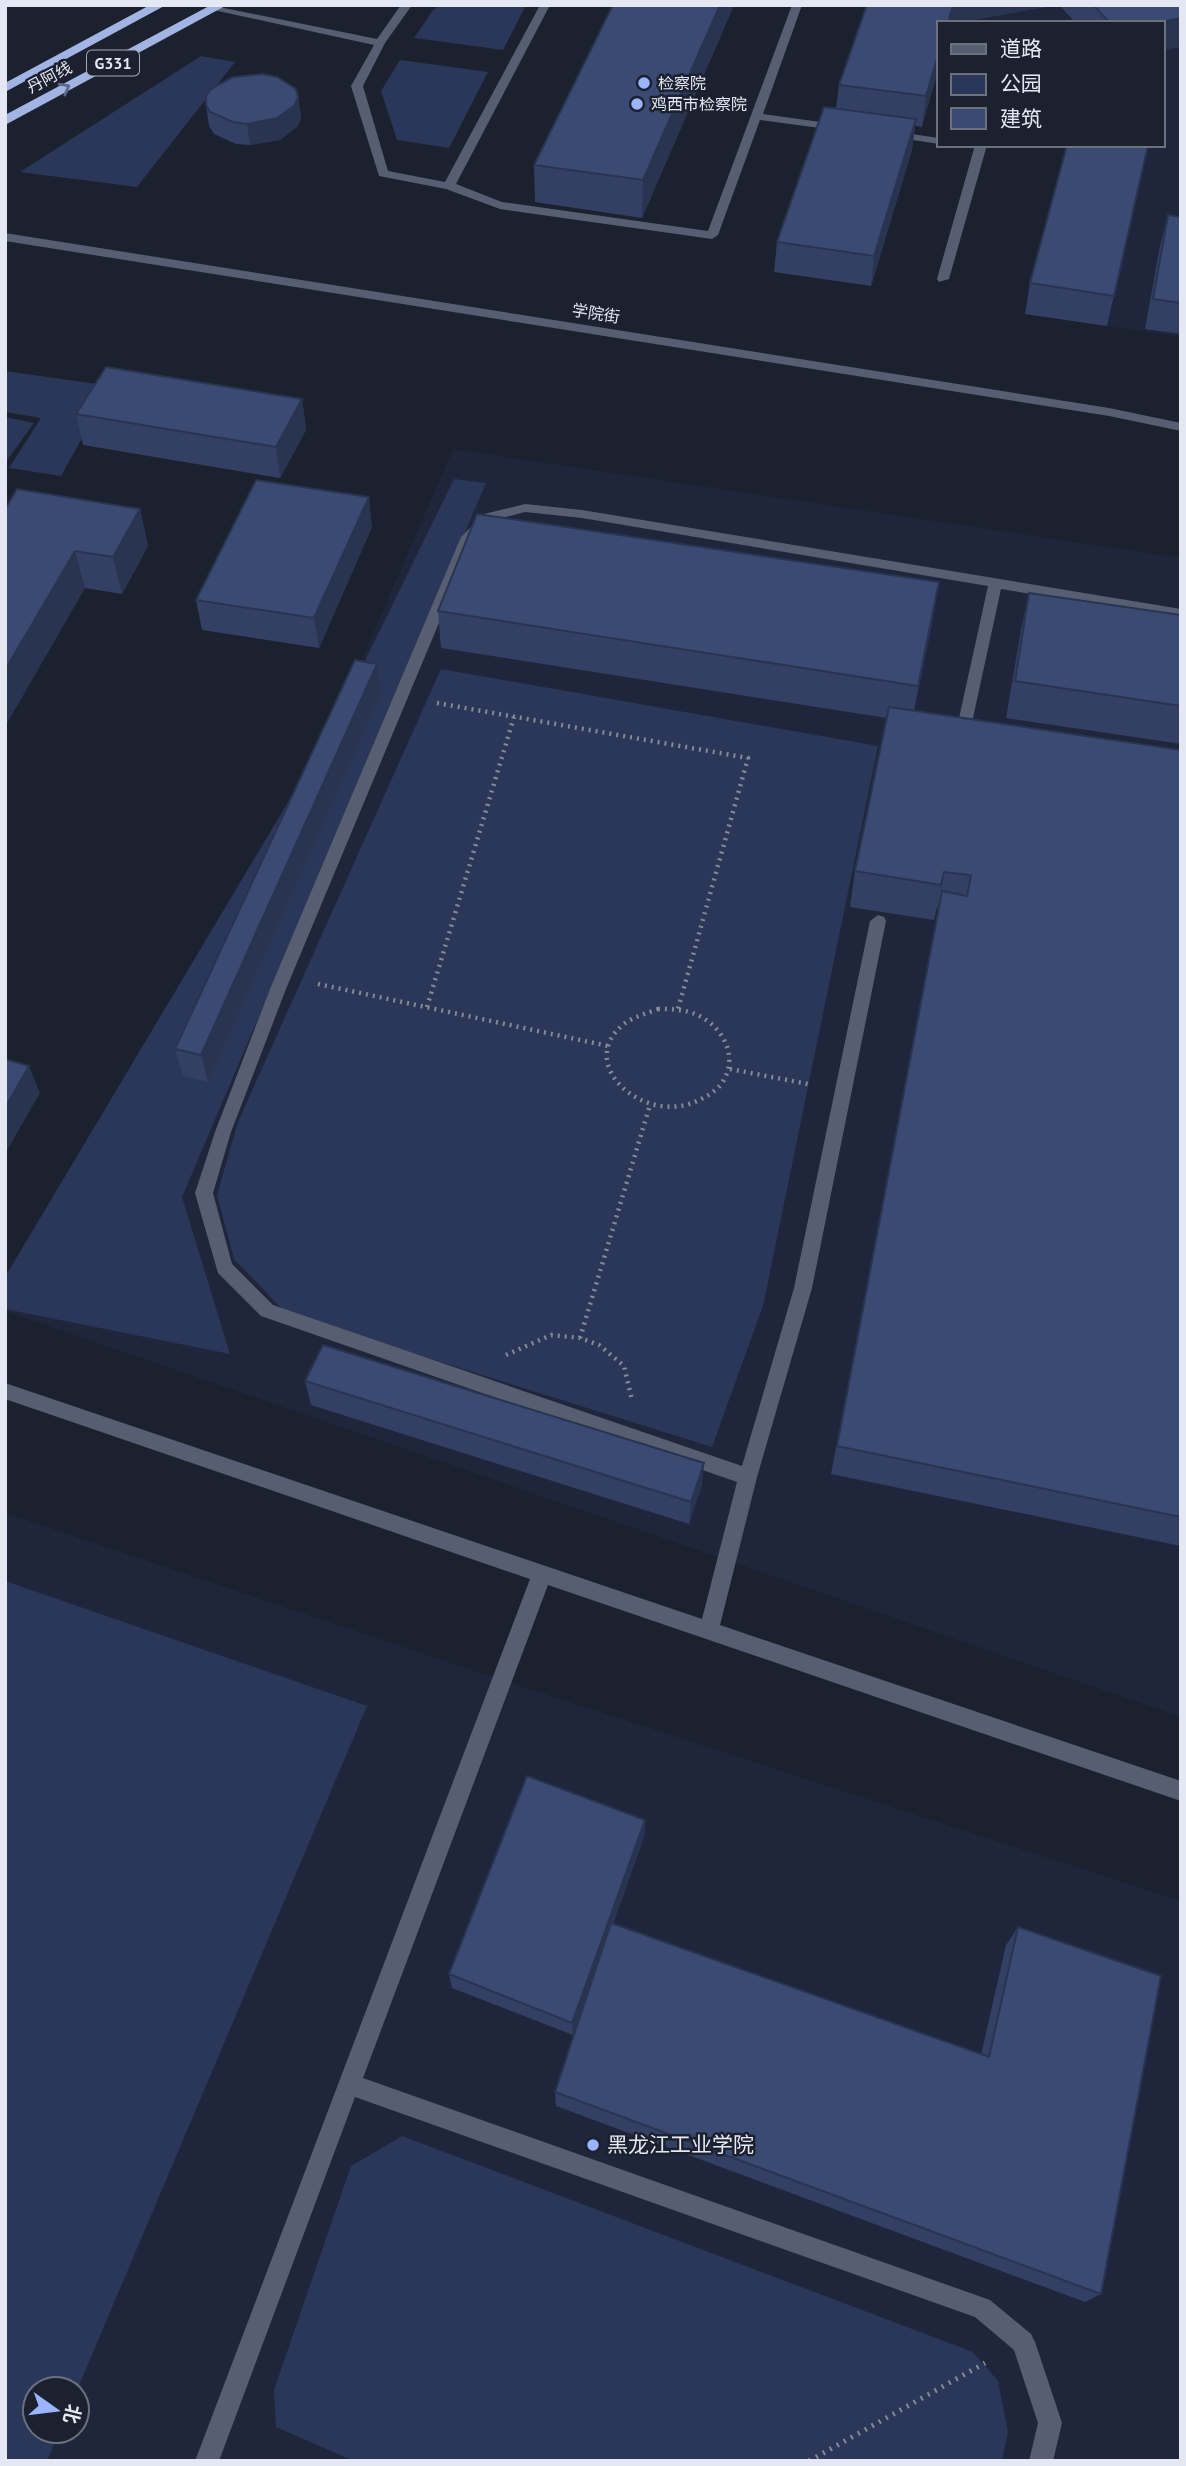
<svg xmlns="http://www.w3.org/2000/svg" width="1186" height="2466" viewBox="0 0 1186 2466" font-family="'PT Sans','Noto Sans SC',sans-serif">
  <rect width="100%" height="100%" fill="#1b212f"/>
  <path fill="#1f263b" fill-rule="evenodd" d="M903,5h278v332l-156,-23 42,-169h96v-122h-224z
    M453,449l728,109v1159l-1176,-406v-34l326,-547z
    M5,1513l497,167 679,221v560h-1176zM35,2389h42v42h-42z"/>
  <path fill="#2b3759" d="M440,5h86l-23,45 -89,-12 19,-28z
    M201,56l34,6 -98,125 -117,-15z
    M400,60l88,12 -39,76 -52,-8 -16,-49z
    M5,371l106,15 -50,90 -52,-8 32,-50 -36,-6z
    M5,417l29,6 -29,40z
    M454,479l32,4 -304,714 48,157 -225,-45v-32l326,-547z
    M441,669l437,77 -115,560 -51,141 -425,-133 -53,-55 -17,-64 21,-73z
    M5,1581l362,125 -290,684 -42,-1v42h25l-13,30h-42z
    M402,2136l571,216 25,29 10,51 -6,29h-648l-78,-34 -2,-37 77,-224z"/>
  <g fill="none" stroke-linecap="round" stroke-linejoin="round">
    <path stroke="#858a96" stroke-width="4.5" stroke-dasharray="2 5" stroke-linecap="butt" d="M437,703l311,55 -70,251
      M318,984l290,62
      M427,1007l87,-290
      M658,1009c12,0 25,0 37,5 27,11 45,42 27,69 -6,8 -13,12 -21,16 -55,30 -128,-35 -77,-75 9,-7 24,-11 34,-15z
      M730,1069l78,15
      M580,1338l70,-233
      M506,1355l45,-20 29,3 19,7 25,21 8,34"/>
    <path stroke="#858a96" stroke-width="5" stroke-dasharray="2 6" stroke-linecap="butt" d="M809,2461l176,-98"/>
    <path fill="#575e71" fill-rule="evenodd" d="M401,5h11l-27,38 -22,43 25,85 57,11 95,-177h10l-94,179 46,18 206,29 84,-226h10l-39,109 79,11 6,3 -6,3 -82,-11 -42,115 -6,4 -212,-30 -54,-20 -67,-13 -28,-90 23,-41 -165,-36 5,-3 163,33z
      M891,131l48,7v6l-52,-8 -2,-2z
      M975,145h12l-38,134 -10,3 -2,-3z
      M5,233l1104,175 72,15v8l-72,-15 -1104,-175z
      M525,504l57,6 599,99v10l-180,-30 -33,152 -7,5 -7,-5 34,-155 -406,-68 -57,-6 -31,8 -20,19 -188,450 -55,143 -18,61 19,71 41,41 469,161 52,-178 76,-367 8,-6 6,2 2,4 -74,367 -55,189 -37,148 461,156v20l-633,-216 -185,493 627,222 41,34 4,8 27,81 -9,38h-24l9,-38 -24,-73 -39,-33 -620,-220 -136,364h-24l335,-882 -525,-180v-16l697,236 35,-137 -476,-166 -43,-43 -23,-80 20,-61 55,-143 191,-452 23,-23z"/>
    <path fill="#a1b4e3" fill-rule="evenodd" d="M150,5h16l-161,87v-9z
      M211,5h16l-222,120v-10z"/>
  </g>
  <path fill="#334063" d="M613,5h121l-92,213 -107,-16 -1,-37z
    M867,5h189l-100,18h-17l-17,104 -7,-1 -3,24 -41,136 -97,-14 3,-30 59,-133 3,-24z
    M1061,5h120l-18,18h-87l-15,-16z
    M298,97l3,21 -3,8 -18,14 -30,5 -14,-1 -22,-10 -5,-8 -3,-21z
    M1148,145l-41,181 -82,-12 5,-31z
    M1168,215l13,2v117l-36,-5 15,-83z
    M302,399l4,31 -26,48 -197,-33 -7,-31z
    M5,509h135l8,37 -26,48 -37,-6z
    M372,527l-53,121 -117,-18 -6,-30z
    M1029,593l152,22v129l-175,-26 15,-88z
    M438,611l495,8 -19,92 267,39v796l-350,-72 108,-567h-2l-3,13 -84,-13 5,-36 32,-153 -446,-70z
    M377,664l4,30 -173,388 -25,-6 -8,-27z
    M305,1381l397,104 -13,39 -378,-119z
    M645,1820l-1,17 -31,87 368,131 25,-110 12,-18 83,367 -16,8 -529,-196 -1,-14 26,-80 -8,23 -121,-47 -3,-14z"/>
  <path fill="#293450" d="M720,5h14l-92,213 1,-38z
    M938,5h118l-100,18h-17z
    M1181,18v29l-18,3v-27h-7z
    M939,52v16l-17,59 4,-31z
    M298,97l3,21 -3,8 -18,14 -30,5 -3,-21z
    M916,119l-4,31 -41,136 3,-30z
    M302,399l4,31 -26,48 -4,-31z
    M369,497l3,30 -53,121 -5,-30z
    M140,509l8,37 -26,48 -9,-37z
    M75,551l10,37 -80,139v-57z
    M939,582l-6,37 -21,103 6,-36z
    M377,664l4,30 -173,388 -7,-27z
    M29,1066l11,27 -35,61v-46z
    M704,1463l-2,22 -13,39 2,-22z
    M645,1820l-1,17 -71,198 -1,-12z"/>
  <path fill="#3b4a73" stroke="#293450" stroke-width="2" d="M613,5h107l-77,175 -109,-15z
    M867,5h86l-5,18h-9v29l-13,44 -87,-11z
    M1093,5h88v13l-25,5h-46z
    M263,74l14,3 19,12 2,8 -3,8 -18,13 -30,6 -14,-2 -23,-10 -4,-7v-9l5,-7 22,-12z
    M824,107l92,12 -42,137 -97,-14z
    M1067,145h81l-34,151 -84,-13z
    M1168,215l13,2v86l-28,-4z
    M106,367l196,32 -26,48 -200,-33z
    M256,480l113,17 -55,121 -118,-18z
    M17,489l123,20 -27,48 -38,-6 -70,119v-161z
    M477,514l462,68 -21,104 -480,-75z
    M1029,593l152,22v91l-166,-25z
    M355,660l22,4 -176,391 -26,-6z
    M889,707l292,43v767l-344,-71 105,-555 25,5 4,-21 -27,-3 -3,13 -86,-14z
    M5,1059l24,7 -24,42z
    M323,1345l381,118 -13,39 -386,-121z
    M527,1776l118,44 -73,203 -123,-49z
    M611,1923l378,134 29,-130 143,49 -60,318 -546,-202z"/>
  <defs><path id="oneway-chevron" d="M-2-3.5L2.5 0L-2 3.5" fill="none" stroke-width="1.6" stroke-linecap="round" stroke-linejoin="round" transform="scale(1.75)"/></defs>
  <use stroke="#5e6a89" href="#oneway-chevron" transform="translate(65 88) rotate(-28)"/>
  <g fill="#9ab5fd" stroke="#1b212f" stroke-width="2.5">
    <circle cx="644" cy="83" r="7"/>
    <circle cx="637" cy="104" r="7"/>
    <circle cx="593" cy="2145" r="7"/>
  </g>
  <g text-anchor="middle" stroke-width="5" stroke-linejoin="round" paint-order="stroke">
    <rect fill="#1b212f" stroke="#a8acb8" stroke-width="2" x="87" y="50.5" width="52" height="25" rx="5"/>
    <g font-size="16" font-weight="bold" fill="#e4e8f2">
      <text x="113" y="69">G331</text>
    </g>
    <g font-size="16" fill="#e4e8f2" stroke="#1b212f">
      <text transform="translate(49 77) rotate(-28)" y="6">丹阿线</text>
      <text transform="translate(596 313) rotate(9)" y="6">学院街</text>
    </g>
    <g font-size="16" fill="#e4e8f2" stroke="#1b212f" text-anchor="start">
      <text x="658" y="89">检察院</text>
      <text x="651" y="110">鸡西市检察院</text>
    </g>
    <g font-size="21" fill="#e4e8f2" stroke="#1b212f" text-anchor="start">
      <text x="607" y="2152">黑龙江工业学院</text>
    </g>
  </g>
  <rect width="1186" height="2466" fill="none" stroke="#e4e8f2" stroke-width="14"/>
  <rect x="937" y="21" width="228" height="126" fill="#1b212f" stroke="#6b717d" stroke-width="2"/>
  <rect x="951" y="44" width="35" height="10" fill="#575e71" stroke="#6b717d" stroke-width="2"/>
  <text x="1000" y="56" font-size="21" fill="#e4e8f2">道路</text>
  <rect x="951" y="74" width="35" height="21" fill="#2b3759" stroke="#6b717d" stroke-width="2"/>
  <text x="1000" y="91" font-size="21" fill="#e4e8f2">公园</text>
  <rect x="951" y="108" width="35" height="21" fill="#3b4a73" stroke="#6b717d" stroke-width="2"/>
  <text x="1000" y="126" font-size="21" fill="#e4e8f2">建筑</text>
  <g transform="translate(56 2410) rotate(104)"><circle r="33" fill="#1b212f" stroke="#6b717d" stroke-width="2"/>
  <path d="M0-5L12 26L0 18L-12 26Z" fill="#9ab5fd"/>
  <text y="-10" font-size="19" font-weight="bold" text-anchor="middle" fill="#e4e8f2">北</text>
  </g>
</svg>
